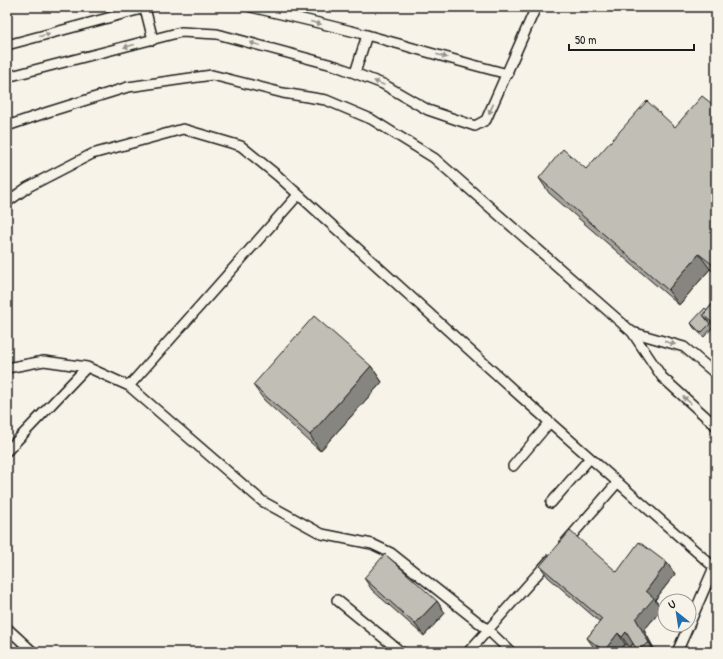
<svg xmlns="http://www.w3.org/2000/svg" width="723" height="659" viewBox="0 0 723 659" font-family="'Patrick Hand',sans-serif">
  <rect width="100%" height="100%" fill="#f7f3e8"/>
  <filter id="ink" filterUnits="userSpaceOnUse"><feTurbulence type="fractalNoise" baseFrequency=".025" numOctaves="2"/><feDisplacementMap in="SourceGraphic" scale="8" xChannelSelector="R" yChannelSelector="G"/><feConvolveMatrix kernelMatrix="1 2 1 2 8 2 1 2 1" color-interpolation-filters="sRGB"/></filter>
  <g filter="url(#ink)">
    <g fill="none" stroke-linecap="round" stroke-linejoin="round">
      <g stroke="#1c1c1c" stroke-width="12">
        <path id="service" d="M251,7c39,9 77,18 116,28 47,13 93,27 141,39
          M145,8l8,32
          M7,45l142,-38
          M355,73l12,-38
          M7,77l174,-45 36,2 119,32 47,18 45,26 47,16 11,-6 50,-113
          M7,126l41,-14 80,-25 84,-12 71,18 43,7 45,19 63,39 198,174 30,45 54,49
          M7,202l21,-15 64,-33 91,-25 58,17 37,30 242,220 196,173
          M632,332l52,15 32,27
          M7,368l37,-7 43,6 42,19 133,115 60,33 50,10 19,9 97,77 -20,22
          M129,386l169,-191
          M7,451l80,-84
          M513,466l37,-44
          M551,503l39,-45
          M565,543l53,-61
          M337,600l64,52
          M689,625l25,-58
          M7,628l26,24
          M511,652l-23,-22 62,-70
          M677,652l12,-27"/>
      </g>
      <use href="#service" stroke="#f7f3e8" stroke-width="9"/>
    </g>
    <path fill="#a5a39c" stroke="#1c1c1c" d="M371,7h9l-1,3z
      M716,107v167l-6,-5 -31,36 -130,-112 -10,-15 47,-9 89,-42z
      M716,300v32l-4,-4 -8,9 -10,-9 -3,-5 16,-13z
      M371,366l11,16 -62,69 -56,-51 -11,-15z
      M667,563l8,11 -20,26 7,9 -18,21 12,22h-18l-5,-8 -3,4 -5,-4 -6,8h-21l-3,-3 -8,-11 13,-16 -52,-45 -8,-11 77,6z
      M364,578l73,23 8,12 -21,23 -52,-46z"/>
    <path fill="#86857f" stroke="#1c1c1c" d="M376,7h4l-1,3z
      M699,254l11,15 -31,36 -11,-15z
      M716,261v9l-3,-5z
      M371,366l11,16 -62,69 -10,-16z
      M667,563l8,11 -20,26 7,9 -18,21 11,22 -6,-9 -13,-24 10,-28z
      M437,601l8,12 -21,23 -9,-12z
      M626,632l7,11 -3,5 -8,-11z
      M618,633l7,11 -6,8h-14l-1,-1z"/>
    <path fill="#c0beb5" stroke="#1c1c1c" d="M702,96l14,11v154l-3,4 -14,-11 -31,36 -129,-112 24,-29 23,20 61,-68 28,26z
      M716,300v26l-13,-11z
      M705,308l2,2 -4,5 7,9 -9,9 -10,-10z
      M314,316l57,50 -61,69 -57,-50z
      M570,531l47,41 22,-30 28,21 -21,28 8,7 -18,21 13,24 -12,7 -11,-18 -4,5 -4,-4 -14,18 -17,-13 15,-19 -62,-53z
      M385,554l52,47 -22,23 -51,-46z"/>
    <defs><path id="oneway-solid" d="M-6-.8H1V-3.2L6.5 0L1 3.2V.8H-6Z"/></defs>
    <g fill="#94928c">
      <use href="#oneway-solid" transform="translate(316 23) rotate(14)"/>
      <use href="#oneway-solid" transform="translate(45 35) rotate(-15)"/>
      <use href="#oneway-solid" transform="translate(255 44) rotate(-165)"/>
      <use href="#oneway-solid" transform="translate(129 46) rotate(166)"/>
      <use href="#oneway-solid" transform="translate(442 56) rotate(18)"/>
      <use href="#oneway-solid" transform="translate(379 83) rotate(-158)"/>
      <use href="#oneway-solid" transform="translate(491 109) rotate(115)"/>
      <use href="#oneway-solid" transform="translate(670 343) rotate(16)"/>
      <use href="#oneway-solid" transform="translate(687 400) rotate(-138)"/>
    </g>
  </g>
  <rect width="723" height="659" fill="none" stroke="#f7f3e8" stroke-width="24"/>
  <rect x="12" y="12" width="699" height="635" fill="none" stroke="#1c1c1c" stroke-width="1.5" filter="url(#ink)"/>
  <g transform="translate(677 613) rotate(330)"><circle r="19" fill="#f7f3e8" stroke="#9f9d96"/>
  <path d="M0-3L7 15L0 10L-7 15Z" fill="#1f6fb2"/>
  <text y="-6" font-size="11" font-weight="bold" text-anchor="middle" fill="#1c1c1c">U</text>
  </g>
  <path d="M569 44v6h125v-6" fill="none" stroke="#1c1c1c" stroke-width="2"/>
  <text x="575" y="44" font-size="12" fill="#1c1c1c" stroke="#f7f3e8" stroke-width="3" paint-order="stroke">50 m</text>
</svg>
